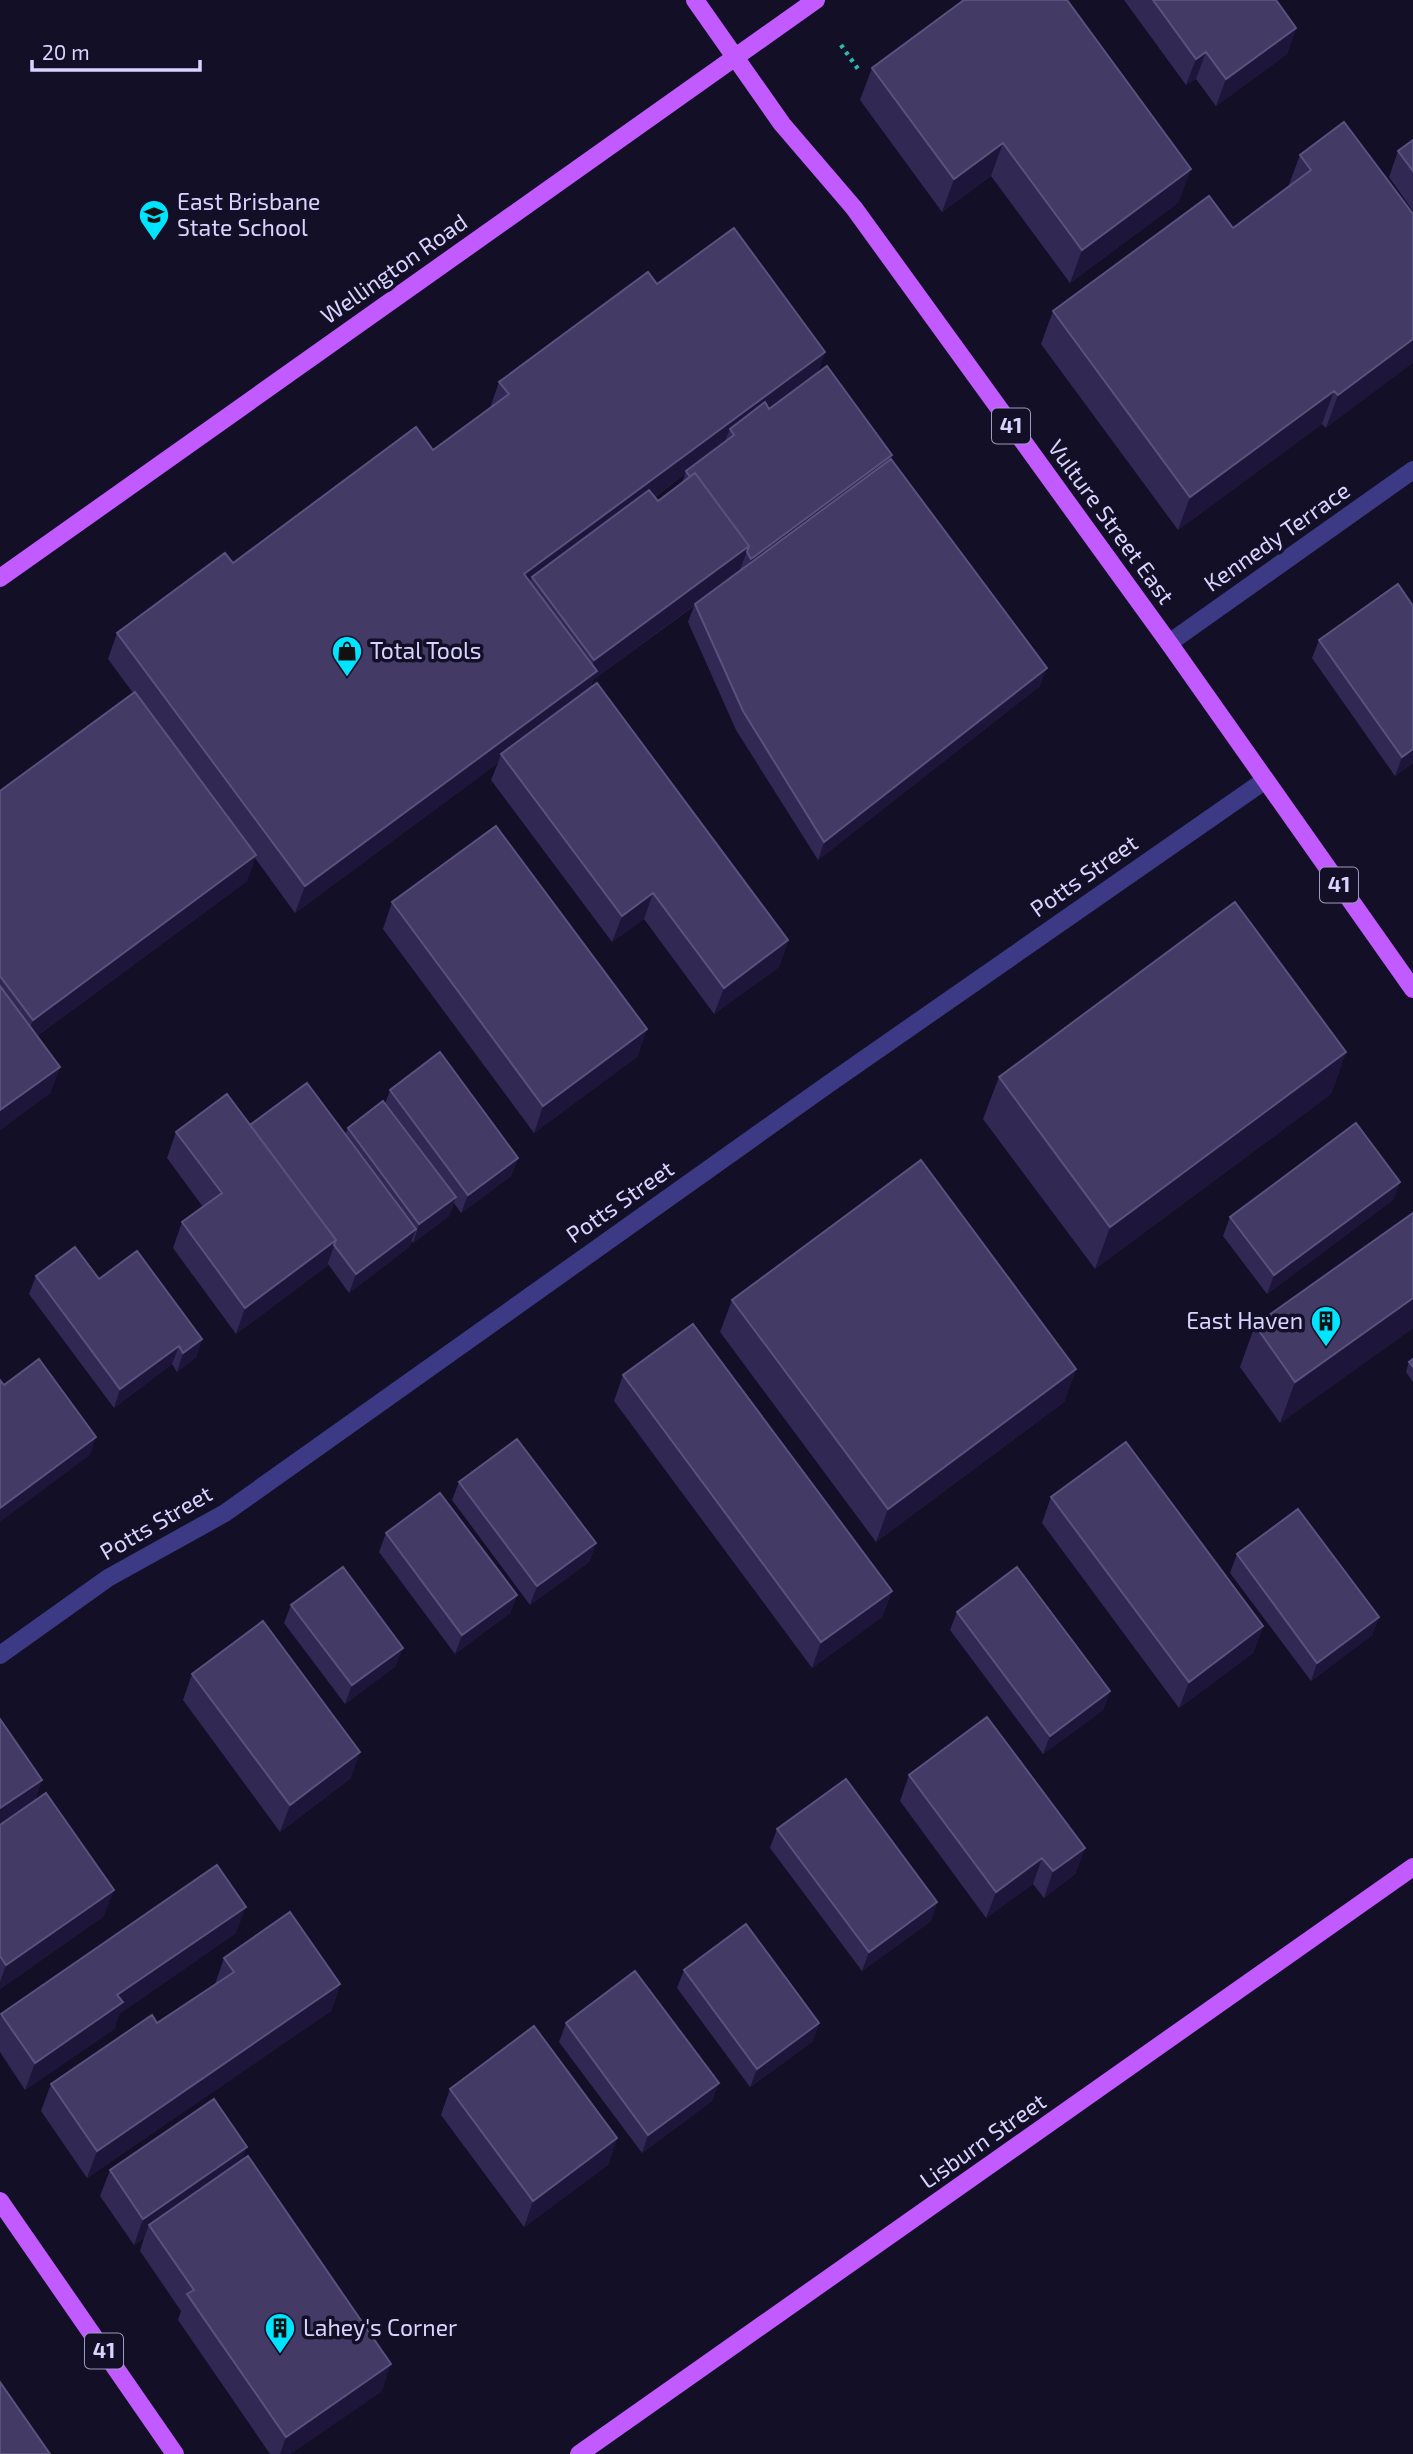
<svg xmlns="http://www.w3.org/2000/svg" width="1413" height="2454" viewBox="0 0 1413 2454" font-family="'Exo 2',sans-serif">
  <rect width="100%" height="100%" fill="#130f26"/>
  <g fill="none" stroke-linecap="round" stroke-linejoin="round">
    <path stroke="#2fb8b0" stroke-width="4.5" stroke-dasharray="3.5 5" stroke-linecap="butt" d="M841,45l17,24"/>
    <path stroke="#3d3a85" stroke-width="18" d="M1169,643l244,-173
      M0,1655l108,-77 117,-65 605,-430 434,-302"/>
    <path stroke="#c25bff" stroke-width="18" d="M695,0l87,124 72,84 315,435 244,346
      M0,578l816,-578
      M0,2201l175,253
      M579,2454l834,-587"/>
  </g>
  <path fill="#312854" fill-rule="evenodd" d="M1124,0h152l20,28 -9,26 -71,52 -20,-27 -10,6z
    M872,68l307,134 -109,81 -79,-107 -49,36 -82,-112z
    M1413,140v71l-24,-34 9,-26z
    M1300,155l113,59 -87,214 -4,-4 -144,106 -137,-186 12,-33 180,-83 55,-41z
    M657,284l168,68 -8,22 75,81 -2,5 150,226 -222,174 -82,-130 -48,-108 6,-16 -101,74 -2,7 197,253 -9,27 -65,47 -70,-95 -32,23 -121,-162 7,-17 -203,150 -40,-55 -8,23 -210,155 23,31 -10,26 -50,37v-339l133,-98 -25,-34 9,-26 116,-70 200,-113 57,-42 9,-26zM685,474l-3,9 -24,18 -3,-4z
    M1319,640l94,123 -18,13 -83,-118z
    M392,902l246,154 -104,77 -151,-204z
    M1346,1052l-15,42 -236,175 -112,-150 16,-42z
    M390,1090l128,68 -7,18 -50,37 -7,-10 -5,13 -36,27 -1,-2 -3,6 -60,46 -21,-29 -1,2 -91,68 -63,-86 9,-26 21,-15 -36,-49 9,-26 74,-7 95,9 3,-6 37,-24z
    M1400,1182l-7,18 -126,94 -44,-58 7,-19z
    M1413,1213v115l-133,95 -40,-56 15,-42z
    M36,1276l63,3 103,60 -6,18 -19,15 -5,-8 -58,44 -85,-114z
    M732,1300l344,69 -12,33 -188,140 -156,-210z
    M1413,1359v23l-7,-10 3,-10z
    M623,1375l269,216 -10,26 -70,51 -198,-267z
    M459,1482l137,61 -7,19 -59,43 -78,-105z
    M1051,1497l212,129 -10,27 -74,55 -137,-185z
    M386,1533l131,62 -7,18 -55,41 -76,-102z
    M1237,1554l142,63 -7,18 -61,46 -81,-108z
    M291,1605l105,61 -51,38 -61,-81z
    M957,1612l153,79 -7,19 -60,44 -93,-124z
    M192,1674l159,104 -71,54 -97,-132z
    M0,1719l42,61 -8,22 70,114 -104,73z
    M909,1775l176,73 -10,26 -31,24 -11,-14 -47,34 -86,-117z
    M777,1829l160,73 -6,19 -69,50 -92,-123z
    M236,1933l-117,81 -5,15 -89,61 -25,-38v-35l1,-3z
    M224,1958l116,26 -9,27 -244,167 -46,-67 10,-27 106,-61 58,-39z
    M684,1970l135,53 -7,19 -62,45 -73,-99z
    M566,2023l146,78 -70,52 -83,-111z
    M450,2089l167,49 -9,27 -84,62 -83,-112z
    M242,2161l140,230 -92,63h-20l-92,-134 3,-9 -41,-60 4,-13 -10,7 -34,-49 10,-26z"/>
  <path fill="#1d163a" d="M1296,28l-9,26 -71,52 10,-27z
    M1206,52l-10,27 -10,6 10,-26z
    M1003,143l-12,33 -49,36 12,-33z
    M1191,169l-12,33 -109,81 12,-33z
    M1413,339v24l-87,65 12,-33z
    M825,352l-10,26 -81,57 -4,-6 -7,17 -37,25 -1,3 -148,110 -5,-7 -6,14 -2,-17z
    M1334,391l-12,33 -144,106 12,-33z
    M892,455l-7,18 -140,104 6,-18z
    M749,546l-10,26 -146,108 -6,17 -86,57 -3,9 -203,150 10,-27 283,-209 6,-17z
    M1047,668l-7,18 -222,174 6,-18z
    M1413,749v14l-18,13 7,-19z
    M256,855l-9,26 -224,165 10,-26z
    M653,893l-9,26 -32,23 10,-26z
    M788,940l-9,27 -65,47 10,-26z
    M647,1029l-9,27 -104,77 9,-27z
    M1346,1052l-15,42 -236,175 15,-42z
    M60,1067l-10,26 -50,37v-20z
    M518,1158l-7,18 -50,37 7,-18z
    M1400,1182l-7,18 -126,94 7,-19z
    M456,1197l-7,19 -36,27 6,-19z
    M416,1229l-7,18 -60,46 7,-19z
    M336,1240l-9,26 -91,68 9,-26z
    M1413,1298v30l-133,95 15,-41z
    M202,1339l-6,18 -19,15 6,-19z
    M179,1346l-7,18 -58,44 6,-19z
    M1076,1369l-12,33 -188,140 12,-33z
    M96,1437l-6,18 -90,67v-14z
    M596,1543l-7,19 -59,43 7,-19z
    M892,1591l-10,26 -70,51 9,-26z
    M517,1595l-7,18 -55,41 7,-19z
    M1379,1617l-7,18 -61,46 6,-18z
    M1263,1626l-10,27 -74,55 10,-26z
    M403,1648l-7,18 -51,38 7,-19z
    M1110,1691l-7,19 -60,44 7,-18z
    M360,1752l-9,26 -71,54 10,-27z
    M42,1780l-10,26 -32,22v-20z
    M1085,1848l-10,26 -31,24 9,-27z
    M1042,1858l-9,26 -47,34 10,-26z
    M114,1890l-10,26 -104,73v-7l6,-17z
    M937,1902l-6,19 -69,50 7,-19z
    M246,1907l-10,26 -117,81 -5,15 -89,61 10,-27 82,-68z
    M340,1984l-9,27 -244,167 10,-27z
    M819,2023l-7,19 -62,45 7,-18z
    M719,2083l-7,18 -70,52 6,-18z
    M617,2138l-9,27 -84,62 9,-26z
    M247,2147l-10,26 -88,52 -5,13 -10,7 9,-26z
    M391,2364l-9,27 -92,63h-10l6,-17z"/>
  <path fill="#433a66" stroke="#5a527e" stroke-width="2" d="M964,0h103l124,169 -109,81 -79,-107 -49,36 -82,-111z
    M1153,0h123l20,28 -70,51 -20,-27 -10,7z
    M1344,122l69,92v125l-75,56 -4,-4 -144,106 -137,-186 156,-115 24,32 78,-58 -11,-15z
    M1413,140v31l-15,-20z
    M734,228l91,124 -301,222 73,97 -292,215 -188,-253 108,-80 8,10 183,-136 17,23 76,-56 -10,-12 149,-110 9,12z
    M827,366l65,89 -141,104 -4,-7 2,-6 -54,-73 -5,4 -4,-6 48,-36 -4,-6 35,-27 4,7z
    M891,459l156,209 -223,174 -81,-131 -48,-107z
    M695,473l54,73 -155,114 -62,-83 117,-87 9,11z
    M1398,584l15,22v143l-11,8 -83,-117z
    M597,683l191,257 -64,48 -71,-95 -31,23 -121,-162z
    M135,692l121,163 -223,165 -33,-44v-185z
    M496,826l151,203 -104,77 -151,-204z
    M1235,902l111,150 -236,175 -111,-150z
    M0,986l60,81 -60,43z
    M440,1052l78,106 -50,37 -78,-105z
    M307,1083l109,146 -60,45 -22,-29 2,-5 -86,-115z
    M227,1094l109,146 -91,68 -63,-86 40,-29 -46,-61z
    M383,1101l73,96 -37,27 -71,-96z
    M1356,1123l44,59 -126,93 -44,-58z
    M921,1160l155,209 -188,140 -156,-209z
    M1413,1213v85l-118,84 -40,-57z
    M75,1247l24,32 38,-28 65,88 -19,14 -4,-7 -59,43 -84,-113z
    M693,1324l199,267 -71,51 -198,-267z
    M39,1359l57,78 -96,71v-128l4,5z
    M1413,1359v8l-4,-5z
    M517,1439l79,104 -59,43 -78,-104z
    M1126,1442l137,184 -74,56 -138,-185z
    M440,1493l77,102 -55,40 -76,-102z
    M1298,1509l81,108 -62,46 -80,-109z
    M343,1567l60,81 -51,37 -61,-80z
    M1017,1567l93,124 -60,45 -93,-124z
    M263,1621l97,131 -70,53 -98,-131z
    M987,1717l98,131 -32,23 -11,-13 -46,34 -87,-117z
    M0,1719l42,61 -42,28z
    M846,1779l91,123 -68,50 -92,-123z
    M46,1793l68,97 -108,75 -6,-9v-131z
    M217,1865l29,42 -129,88 6,7 -88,61 -34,-49z
    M290,1912l50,72 -243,167 -46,-67 101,-69 5,8 77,-51 -10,-14z
    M746,1924l73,99 -62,46 -73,-99z
    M635,1971l84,112 -71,52 -82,-112z
    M534,2026l83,112 -84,63 -83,-112z
    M214,2099l33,48 -104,72 -33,-49z
    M248,2156l143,208 -105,73 -99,-143 7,-4 -45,-65z
    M0,2382l50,72h-50z"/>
  <defs>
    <g id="school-pin" transform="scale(1.575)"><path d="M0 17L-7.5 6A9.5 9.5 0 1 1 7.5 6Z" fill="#00e5ff" stroke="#130f26"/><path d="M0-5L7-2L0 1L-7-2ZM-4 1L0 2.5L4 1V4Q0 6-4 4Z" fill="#111"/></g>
    <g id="shop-pin" transform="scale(1.575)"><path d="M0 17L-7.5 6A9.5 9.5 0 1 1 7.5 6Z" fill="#00e5ff" stroke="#130f26"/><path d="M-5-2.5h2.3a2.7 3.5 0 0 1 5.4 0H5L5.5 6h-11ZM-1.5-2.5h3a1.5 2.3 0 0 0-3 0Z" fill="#111"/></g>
    <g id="building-pin" transform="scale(1.575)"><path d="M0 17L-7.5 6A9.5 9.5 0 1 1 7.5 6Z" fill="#00e5ff" stroke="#130f26"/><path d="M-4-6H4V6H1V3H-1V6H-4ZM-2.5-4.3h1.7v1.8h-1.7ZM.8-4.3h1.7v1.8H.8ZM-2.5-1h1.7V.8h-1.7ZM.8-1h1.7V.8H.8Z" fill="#111"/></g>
  </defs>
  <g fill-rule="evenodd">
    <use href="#school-pin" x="154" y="215"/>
    <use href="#shop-pin" x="347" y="651"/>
    <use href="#building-pin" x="1326" y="1321"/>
    <use href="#building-pin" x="280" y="2328"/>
  </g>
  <g text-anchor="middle" stroke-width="7" stroke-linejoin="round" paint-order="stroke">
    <g fill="#130f26" stroke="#9e99be" stroke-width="2">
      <rect x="992" y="408.5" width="38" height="35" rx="5"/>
      <rect x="1320" y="867.5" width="38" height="35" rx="5"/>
      <rect x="85" y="2333.5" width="38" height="35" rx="5"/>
    </g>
    <g font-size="21" font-weight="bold" fill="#d9d4ff">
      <text x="1011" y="433">41</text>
      <text x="1339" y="892">41</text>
      <text x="104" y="2358">41</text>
    </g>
    <g font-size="23" fill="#d9d4ff" stroke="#130f26" text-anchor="start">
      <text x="177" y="210">East Brisbane<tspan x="177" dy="26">State School</tspan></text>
      <text x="370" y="659">Total Tools</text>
      <text x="1303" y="1329" text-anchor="end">East Haven</text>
      <text x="303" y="2336">Lahey's Corner</text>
    </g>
    <g font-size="23" fill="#d9d4ff" stroke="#130f26">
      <text transform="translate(394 269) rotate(-35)" y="8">Wellington Road</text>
      <text transform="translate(1111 522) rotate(54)" y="8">Vulture Street East</text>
      <text transform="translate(1277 537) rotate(-35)" y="8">Kennedy Terrace</text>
      <text transform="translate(1084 876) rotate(-35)" y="8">Potts Street</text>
      <text transform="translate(620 1202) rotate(-35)" y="8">Potts Street</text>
      <text transform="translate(156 1523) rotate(-30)" y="8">Potts Street</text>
      <text transform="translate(983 2141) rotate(-35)" y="8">Lisburn Street</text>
    </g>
  </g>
  <path d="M32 60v10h168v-10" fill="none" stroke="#d9d4ff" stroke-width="3.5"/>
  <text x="42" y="60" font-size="21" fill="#d9d4ff" stroke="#130f26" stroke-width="5" paint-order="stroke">20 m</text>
</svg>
